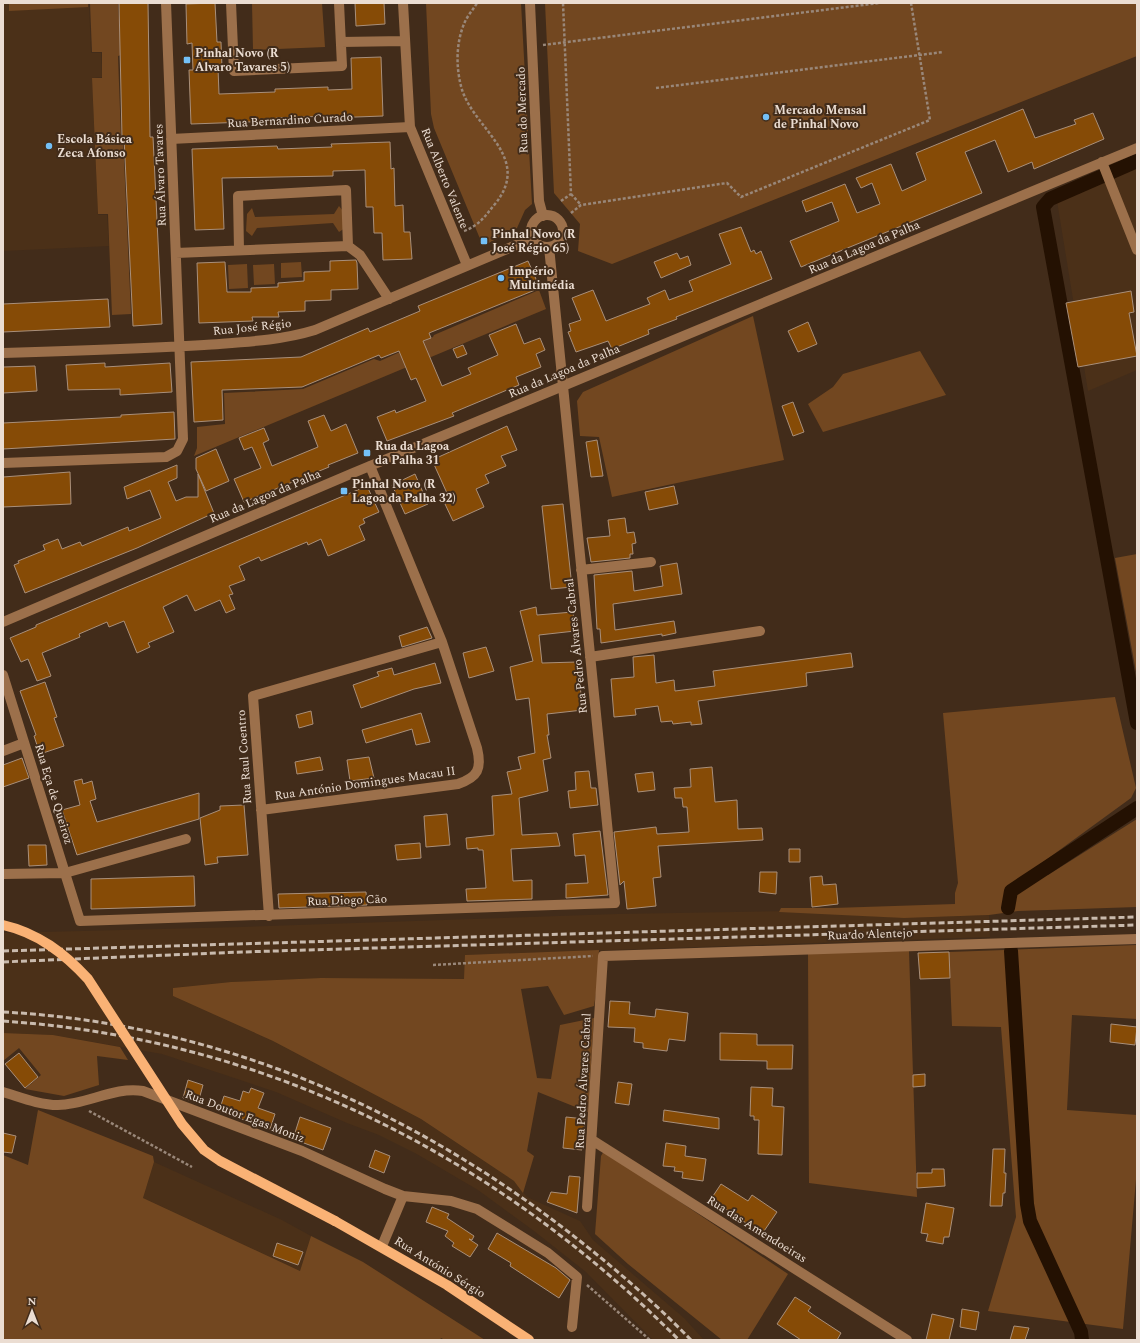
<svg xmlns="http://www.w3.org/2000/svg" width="1140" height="1343" viewBox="0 0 1140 1343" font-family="Spectral,serif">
  <rect width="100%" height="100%" fill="#422c1a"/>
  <path fill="#4b3018" d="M3,3h86l2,50h10l1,24 -10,1 6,137h9l2,31 -106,5z
    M1137,167v203l-49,21 -31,-190z
    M788,911l116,7 85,-3 1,22 -525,18v24l-144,-1 -90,4 -58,6v8l100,45 148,78 93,62 13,16 53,24 13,19 91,78 20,22h-51l-67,-68 -52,-41 -56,-41 -63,-37 -36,-18 -32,-12 -71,-31 -114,-38 -109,-19 -50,-2v-100l238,-6 376,-13z
    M154,1162l128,58 29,16 -11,35 -157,-73z"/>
  <path fill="#724720" d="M9,3h79v4l-79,4z
    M90,3h28l3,52 -3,1 3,82h2l8,176 -19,1 -4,-101h-10l-6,-136h10v-26h-10z
    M252,3h70l3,44 -72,3z
    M426,3h95l11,201 -7,6 -8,18 -34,18 -49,-118 -3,-14z
    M545,3h592v53l-525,208 -34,-13 2,-27 -26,-31z
    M339,206l4,5 2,17 -6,4 -6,-9 -76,5 -5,8 -6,-5 1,-17 5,-6 3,9 79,-3z
    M301,262l1,15 -21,1v-15z
    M247,264l1,24 -19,1 -1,-24z
    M274,264l1,20 -21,1 -1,-20z
    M539,290l7,19 -352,147 3,-8v-21l28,-3 -1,-31 79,-4 71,-30 6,2 53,-24 1,-2z
    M753,316l31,144 -172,37 -13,-60 -19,-1 -3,-35 6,-9z
    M920,351l26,44 -123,37 -15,-28 25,-17 10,-13z
    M1137,554v123l-22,-119z
    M1115,697l21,91 -5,10 -92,67 9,10 89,-56v88l-119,4 -29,4 -85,3 -125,-6 2,-4h52l122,-4v-11l3,-10 -15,-170z
    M1137,945v74l-65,-4 -5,95 70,5v53l-14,161 -135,-18 28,-94 -15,-190 -49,-1 -3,-74z
    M599,950l-2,37 -3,19 -30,9 -16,-29 -27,3 16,89 14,1 9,-54 34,-7 -6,94 -50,-20 -11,59 7,5 -11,37 -9,-12 -93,-62 -148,-78 -100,-45v-8l58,-6 90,-4 143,1 1,-24z
    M909,951l8,246 -108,-14 -1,-231z
    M3,1033l50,2 67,12 8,13 -31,-4 2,29 -35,11 -39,-7 16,-14 -22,-27 -16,13z
    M38,1110l115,46 1,6 -11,36 157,73 11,-35 52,26 122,78h-40l-4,-2 -1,2h-434l-3,-2v-183l25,10z
    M604,1151l184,123 -41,66h-25l-94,-76 -33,-30 6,-78z"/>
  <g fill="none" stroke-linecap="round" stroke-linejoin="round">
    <path stroke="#241102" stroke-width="14" d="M1137,161l-87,38 -7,8 94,516
      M1008,908l3,-17 126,-83
      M1011,951l16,253 3,17 51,111 1,8"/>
  </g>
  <path fill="#864b06" stroke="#a98f7a" d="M119,3h29l2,134h3l9,187 -29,2 -9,-189h-2z
    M215,3l2,39h4l1,26h-4l1,26 56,-2v-3l53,-2v3l24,-1 -1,-31 30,-1 2,59 -54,2v-2l-53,2v3l-85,3 -2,-54h4l-1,-27 -5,1 -1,-40z
    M355,3h29l1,21 -29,2z
    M1023,109l12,29 41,-14 -2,-4 19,-7 11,26 -70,30 -2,-7 -24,10 -13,-32 -30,12 17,41 -181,74 -11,-26 49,-20 -7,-19 -26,10 -4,-11 43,-17 12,29 23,-9 -8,-21 -11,5 -5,-10 35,-14 11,27 24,-11 -10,-27z
    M390,142l1,27 3,-1 1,38 8,-1 1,27h6l2,27 -29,1 -1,-27h-8l-1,-26h-7l-1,-37 -32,1v5l-111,2 2,51 -29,1 -3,-81 85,-3 1,3 54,-2 -1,-3z
    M741,227l10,25 3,-2 2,4 5,-3 11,28 -96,38 1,2 -29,11 1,4 -37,15 -4,-8 -32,11 -8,-20 3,-1 -2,-7 12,-4 -9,-22 21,-8 13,31 44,-17 -3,-6 18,-8 4,10 24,-9 -4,-10 42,-17 -12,-30z
    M677,253l3,6 8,-3 3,9 -30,13 -7,-16z
    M356,260l1,3 1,26 -27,1v10l-26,1v10l-27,1 1,5h-27l1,4 -54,2 -2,-60 28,-1 2,30h24v-4l27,-1v-4l26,-2v-9l26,-1v-10z
    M528,261l12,27 -111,45 2,5 -8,3 19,45 29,-12 -3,-6 30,-13 -9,-20 27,-11 8,20 16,-6 5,12 -9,4 5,13 -25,10 3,8 -67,28 2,3 -67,25 -10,-24 18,-7 1,3 30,-12 -10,-23 -5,2 -12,-29 -18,7 -2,-3 -77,32 -80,3 1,30 -29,2 -3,-60 110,-5 67,-29 2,4 50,-21 -2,-5z
    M1131,291l3,21 -5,1 8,43 -59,11 -12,-64z
    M108,299l2,28 -107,5v-28z
    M808,322l9,22 -19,8 -10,-21z
    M463,345l4,9 -10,4 -4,-9z
    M105,363v4l65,-4 2,29 -52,3v-6l-52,1 -2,-25z
    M35,366l2,25 -34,2v-26z
    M793,402l11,30 -11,4 -11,-30z
    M174,412l1,27 -172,10v-26l118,-6v-2z
    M324,415l7,16 15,-7 12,29 -30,12 1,2 -85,35 -10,-23 27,-11 -9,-21 -8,3 -5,-12 25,-10 5,12 -6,3 9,23 46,-19 -10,-26z
    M507,426l10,24 -16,6 5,10 -21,9 4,8 -13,6 8,18 -31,14 -8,-17 6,-2 -19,-42z
    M597,440l6,36 -12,1 -5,-35z
    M216,449l13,32 -23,10 -10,-22v-11z
    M177,465v13l-9,4 8,19 10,-4h12v-23l16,39 -77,35 -112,45 -11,-28 5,-2 -1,-2 27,-11 -2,-5 15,-6 4,10 18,-7 2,4 46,-19 1,4 32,-13 -11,-28 -23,9 -3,-12z
    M70,472l1,32 -68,3v-30z
    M415,474l13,30 -23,10 -13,-29z
    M367,486l12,26 -16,7 2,4 -6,3 6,14 -37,16 -7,-17 -13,6 -1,-3 -46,19 -2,-4 -20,9 6,14 -16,6 4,8 -4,1 6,14 -9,4 -6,-13 -25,11 -8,-16 -24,12 11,25 -26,11 2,4 -13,6 -13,-32 -15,6 -2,-5 -28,12 1,3 -38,16 9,23 -14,5 -9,-22 -7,3 -11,-24 26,-11v-2z
    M674,486l4,18 -29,6 -4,-18z
    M563,504l9,83 -21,2 -9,-83z
    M625,518l2,15 7,-1 2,11 -4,1 1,10h-3v4l-39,4 -4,-24 23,-2 -2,-16z
    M677,563l5,31 -69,10 2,26 59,-9 2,12 -14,3v-2l-61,9 -1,-14h-3l-3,-54 38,-4 2,20 29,-5 -3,-20z
    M536,607l1,8 36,-3 2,19 -36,4 3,28 35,-1 6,48 -36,4 2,21h-2l4,23 -8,2 5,31 -29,7 3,37 35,-2 3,13 -49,3 2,32 19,-1v19l-65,2 -1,-12 20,-1 -3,-38h-5v-2l-11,1 -1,-11 28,-3 -2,-39 20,-2 -5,-22 14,-3 -3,-12 17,-4 -6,-55 -13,2 -6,-33 23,-6 -13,-50z
    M427,627l5,11 -30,9 -3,-11z
    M486,647l8,24 -25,7 -6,-25z
    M851,653l2,14 -47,6 1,13 -109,15 4,23 -11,1v-3l-18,2 -1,-3 -11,1 -3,-16 -23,3 1,6 -22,2 -3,-38 23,-2 -1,-20 21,-2 2,28 18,-3 1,11 40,-5 -2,-15z
    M435,663l6,20 -27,6 -53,19 -8,-23 26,-9 -2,-4 15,-4 2,7z
    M45,682l12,35 -3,1 10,28 -24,8 -6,-18 2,-1 -16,-44z
    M311,711l2,13 -14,4 -3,-13z
    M421,713l9,29 -14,3 -4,-16 -46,14 -4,-13z
    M320,757l3,13 -26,4 -2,-12z
    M369,757l5,21 -24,3 -3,-21z
    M22,758l7,20 -26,9v-22z
    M712,767l3,35 22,-2 1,29 24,-1 1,12 -105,6 3,31 -8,1 3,28 -29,3 -3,-28 -4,4 -6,-53 42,-5 1,7 32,-2 -2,-25h-4l-1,-9h-7l-1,-10 17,-1 -1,-18z
    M589,771l2,17h5l2,17 -28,3 -2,-17 8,-1 -1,-18z
    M653,772l2,18 -17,2 -3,-18z
    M82,779l1,5 9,-3 4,18 -6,2 7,21 102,-29v26l-122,36 -15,-45 18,-5 -6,-24z
    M244,805l4,50 -31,2 1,6 -13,2 -5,-47 20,-8v-4z
    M447,814l3,31 -24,2 -2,-31z
    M600,831l8,64 -42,3v-14l22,-1 -3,-28 -10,1 -2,-22z
    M420,843l1,15 -24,2 -2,-15z
    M28,845h18l1,20 -18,1z
    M789,849h11v13h-11z
    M760,872h17l-1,22 -17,-2z
    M194,876l1,30 -104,3v-30z
    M822,876l1,9 13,-1 2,20 -26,3 -2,-30z
    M366,892l1,13 -88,3 -1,-14z
    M949,952l1,26 -30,1 -2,-26z
    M610,1001l20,1 -1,12 26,3 1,-8 32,4 -3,28 -16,-2 -2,12 -24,-3v-5l-9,-1 1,-14 -27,-1z
    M1111,1024l26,3 -2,18 -25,-3z
    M720,1033l37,1v11h36l-1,24h-25v-8l-47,-1z
    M19,1053l19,24 -13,11 -20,-24z
    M925,1074v12l-12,1v-12z
    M188,1080l15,5 -5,18 -15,-5z
    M618,1082l14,2 -3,21 -14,-2z
    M751,1087l22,1 -1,18 12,1 -2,48 -24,-1 1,-34h-5v-4h-4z
    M251,1088l13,5 -6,15 17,6 -5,15 -51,-18 5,-15 16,5 3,-10 6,2z
    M664,1110l55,8v11l-56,-8z
    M300,1117l31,11 -8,22 -30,-11z
    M566,1117l19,2 -3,31 -19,-2z
    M3,1133l13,3 -4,17 -9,-1z
    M666,1143l20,3 -1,10 21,3 -3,22 -21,-3 1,-6 -9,-1 1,-4 -12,-1z
    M993,1149h12l-1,24h2l-1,20h-2l-1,13h-12z
    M375,1150l15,6 -6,17 -15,-6z
    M932,1169h12l1,17 -28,2v-15h15z
    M569,1176l11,1 -3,36 -30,-11 4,-10 16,2z
    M721,1184l27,17 4,-6 25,17 -15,22 -51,-35z
    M926,1203l28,5 -5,29h-5l-1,7 -17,-3 2,-7 -7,-1z
    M432,1207l17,7 -2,4 27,18 -2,4 -3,-1 9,6 -8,12 -18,-11 2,-3 -9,-7 3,-5 -22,-9z
    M497,1233l59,35 14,12 -11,18 -49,-32 1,-3 -23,-14z
    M277,1243l26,9 -5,13 -25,-9z
    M795,1297l16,10 -3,4 7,5 26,17 -4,7h-36l-24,-16z
    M962,1309l17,3 -3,18 -16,-3z
    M932,1314l22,5 -5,21h-23z
    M1014,1326l15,2 -4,12h-15z"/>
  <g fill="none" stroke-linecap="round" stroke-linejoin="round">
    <path stroke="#998779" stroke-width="2.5" stroke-dasharray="3 2" stroke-linecap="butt" d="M543,45l336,-42
      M656,88l287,-36
      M571,194l10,11
      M561,201l10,-7 -8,-191
      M571,213l10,-8 146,-22 14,14 189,-77 -19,-117
      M464,231c16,-6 21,-15 31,-27 39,-48 -24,-76 -34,-118 -5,-19 -5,-43 3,-62 3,-8 9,-14 13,-21
      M433,965l160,-9
      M89,1111l103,56
      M587,1285l63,55"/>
    <path stroke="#9c704b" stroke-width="10" d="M231,3l3,68 108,-5 -3,-63
      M403,3l7,124 57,138
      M530,3l9,198 4,15
      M341,42l64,-1
      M171,139l239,-12
      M1102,162l35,88
      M531 231a16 16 0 1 1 32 0a16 16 0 1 1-32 0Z
      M348,246l12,9 29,44
      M176,253l172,-7 -2,-56 -108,6 1,54
      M3,353c67,-2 134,-4 201,-8 38,-3 75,-4 111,-15l218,-92
      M3,463l163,-6 11,-6 6,-12 -17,-436
      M581,570l70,-8
      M3,622l350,-149 784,-325
      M590,657l170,-26
      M3,675l77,246 535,-18 -66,-656
      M3,751l21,-8
      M261,810l197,-26c20,-7 24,-15 19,-36l-35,-106 -72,-176
      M3,874l62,-1 121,-34
      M269,916l-16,-220 189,-54
      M3,1092c17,5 36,13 55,13 29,0 56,-19 85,-14l159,60 83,38 18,7 48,5 26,8 71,44 29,24 -5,50
      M592,1140l315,200
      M587,1207l16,-251 534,-17
      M382,1246l21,-50"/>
    <path stroke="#fab275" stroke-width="10" d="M335,1221l112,64 82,55"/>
    <path stroke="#c9baad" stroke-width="3" stroke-dasharray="6 3" stroke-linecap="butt" d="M3,951l1134,-34
      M3,962l239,-10 895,-27
      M3,1012c213,11 411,97 577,229 39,31 76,63 111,99
      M3,1021c263,18 490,133 676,319"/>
    <path stroke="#fab275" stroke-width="10" d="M3,925c35,8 61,28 85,54l94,145 22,26 16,11 115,60"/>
  </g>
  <g fill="#74c0f6" stroke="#422c1a" stroke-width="1.5">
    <rect x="183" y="56" width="8" height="8" rx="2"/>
    <circle cx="766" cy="117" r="4"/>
    <circle cx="49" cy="146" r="4"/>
    <rect x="480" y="237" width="8" height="8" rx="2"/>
    <circle cx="501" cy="278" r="4"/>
    <rect x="363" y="449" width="8" height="8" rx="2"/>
    <rect x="340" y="487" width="8" height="8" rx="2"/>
  </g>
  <g text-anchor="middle" stroke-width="4" stroke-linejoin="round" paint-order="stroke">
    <g font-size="12" font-weight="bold" fill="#ebddd2" stroke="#422c1a" text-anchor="start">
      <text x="195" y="57">Pinhal Novo (R<tspan x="195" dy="14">Alvaro Tavares 5)</tspan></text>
      <text x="774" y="114">Mercado Mensal<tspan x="774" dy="14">de Pinhal Novo</tspan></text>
      <text x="57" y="143">Escola Básica<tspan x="57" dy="14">Zeca Afonso</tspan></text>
      <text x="492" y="238">Pinhal Novo (R<tspan x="492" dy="14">José Régio 65)</tspan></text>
      <text x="509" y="275">Império<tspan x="509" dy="14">Multimédia</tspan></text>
      <text x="375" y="450">Rua da Lagoa<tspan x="375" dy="14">da Palha 31</tspan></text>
      <text x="352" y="488">Pinhal Novo (R<tspan x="352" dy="14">Lagoa da Palha 32)</tspan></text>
    </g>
    <g font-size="12" fill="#ebddd2" stroke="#422c1a">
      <text transform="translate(522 110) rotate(-92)" y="4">Rua do Mercado</text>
      <text transform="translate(290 120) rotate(-3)" y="4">Rua Bernardino Curado</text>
      <text transform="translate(160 175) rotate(-92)" y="4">Rua Álvaro Tavares</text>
      <text transform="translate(445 178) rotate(68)" y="4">Rua Alberto Valente</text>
      <text transform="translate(864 247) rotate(-23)" y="4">Rua da Lagoa da Palha</text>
      <text transform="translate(252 327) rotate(-6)" y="4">Rua José Régio</text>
      <text transform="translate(564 371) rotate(-23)" y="4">Rua da Lagoa da Palha</text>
      <text transform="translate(265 496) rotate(-23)" y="4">Rua da Lagoa da Palha</text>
      <text transform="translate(576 646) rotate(-96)" y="4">Rua Pedro Álvares Cabral</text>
      <text transform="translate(244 757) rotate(-94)" y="4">Rua Raul Coentro</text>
      <text transform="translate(365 783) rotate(-8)" y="4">Rua António Domingues Macau II</text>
      <text transform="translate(54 794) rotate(73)" y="4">Rua Eça de Queiroz</text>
      <text transform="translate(347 900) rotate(-2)" y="4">Rua Diogo Cão</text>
      <text transform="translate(870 934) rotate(-2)" y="4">Rua do Alentejo</text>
      <text transform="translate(583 1081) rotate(-87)" y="4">Rua Pedro Álvares Cabral</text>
      <text transform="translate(245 1116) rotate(21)" y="4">Rua Doutor Egas Moniz</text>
      <text transform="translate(757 1229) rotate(32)" y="4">Rua das Amendoeiras</text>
      <text transform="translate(440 1267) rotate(32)" y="4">Rua António Sérgio</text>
    </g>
  </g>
  <rect width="1140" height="1343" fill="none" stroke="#ebddd2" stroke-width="8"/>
  <g transform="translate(32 1311)" stroke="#422c1a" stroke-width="3" paint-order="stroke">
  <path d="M0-3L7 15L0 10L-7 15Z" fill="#ebddd2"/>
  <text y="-6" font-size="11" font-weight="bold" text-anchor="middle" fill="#ebddd2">N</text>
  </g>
</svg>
